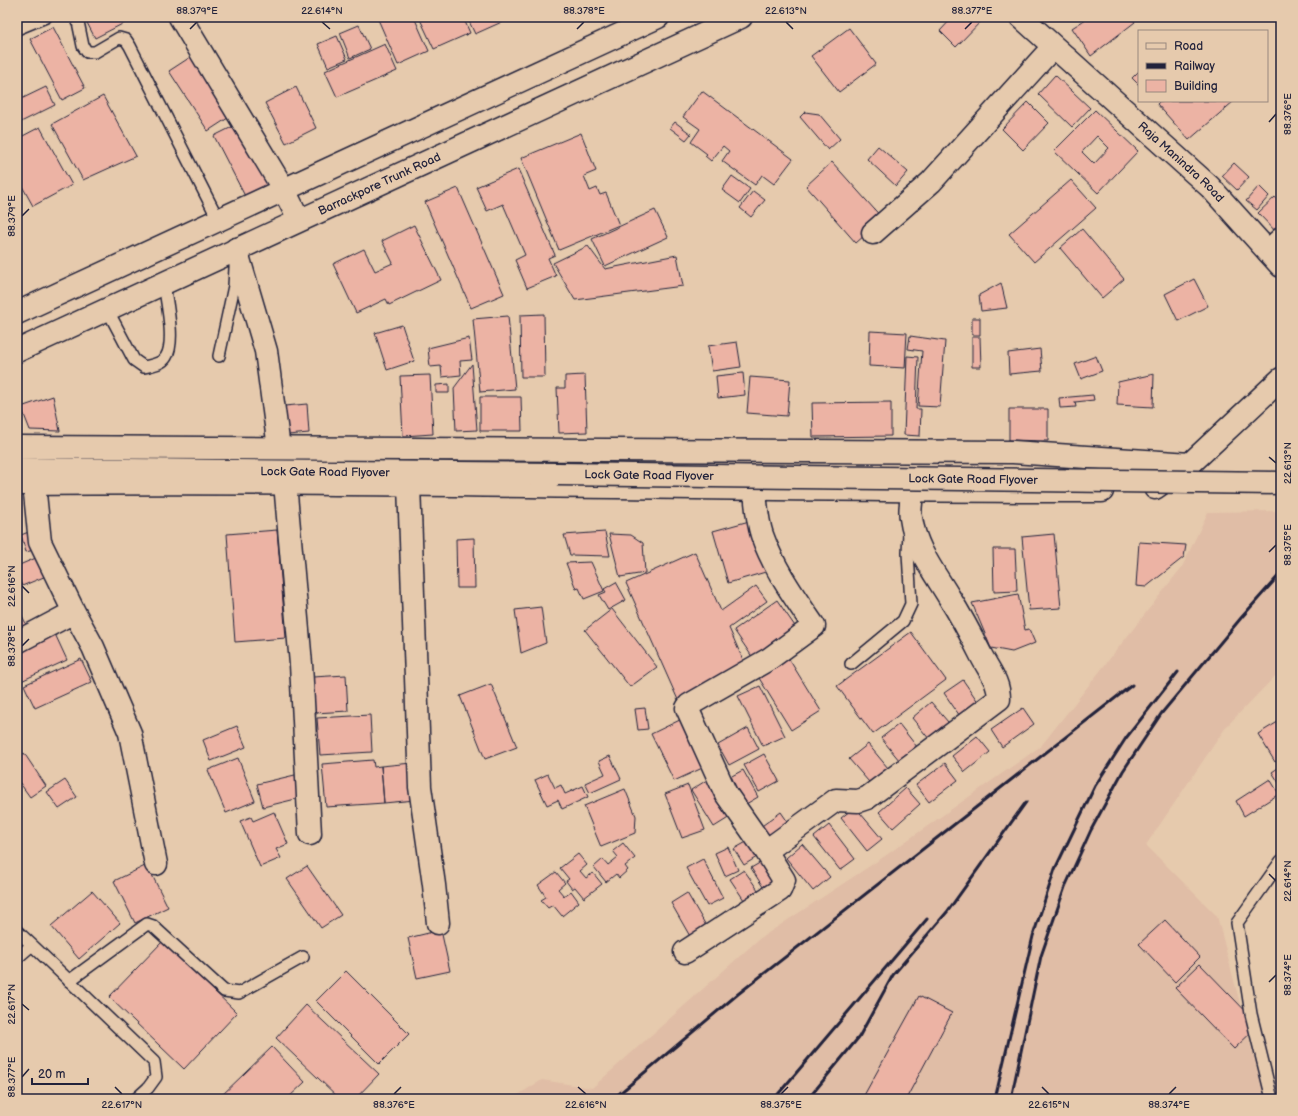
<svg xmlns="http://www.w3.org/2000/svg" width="1298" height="1116" viewBox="0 0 1298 1116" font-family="'Balsamiq Sans',sans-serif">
  <rect width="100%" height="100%" fill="#e6caad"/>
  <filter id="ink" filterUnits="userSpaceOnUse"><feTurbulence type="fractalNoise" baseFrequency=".025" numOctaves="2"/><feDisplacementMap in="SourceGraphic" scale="8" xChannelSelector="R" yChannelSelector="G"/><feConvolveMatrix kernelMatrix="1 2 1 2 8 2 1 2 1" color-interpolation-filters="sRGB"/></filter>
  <g filter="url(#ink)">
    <path fill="#e0bda6" d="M1281,511v159l-55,57 -80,118 71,71 48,183h-754l31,-19 50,8 167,-149 126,-83 156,-110 141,-179 26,-55z"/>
    <path fill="#ecb3a4" stroke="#22223b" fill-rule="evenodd" d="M84,17h52l-41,21z
      M377,17h37l15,34 -31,14z
      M419,17h44l7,16 -36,16z
      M467,17h36l1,4 -29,13z
      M953,17h32l-29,30 -16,-16z
      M1089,17h43l3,5 -44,34 -19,-28z
      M359,25l11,24 -20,9 -10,-25z
      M53,27l32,61 -23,12 -32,-61z
      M849,28l27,36 -37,28 -28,-36z
      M337,36l10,23 -19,8 -10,-23z
      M385,44l12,27 -60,26 -12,-26z
      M192,56l39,60 -23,15 -39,-60z
      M1139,71v14l-7,-7z
      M1055,75l35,33 -18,19 -34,-33z
      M46,87l9,18 -38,19v-23z
      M296,87l20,41 -30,15 -21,-40z
      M702,91l91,68 -19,25 -12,-9 -7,10 -33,-24 7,-10 -6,-5 -12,15 -6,-5 2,-2 -16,-12 9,-13 -17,-12z
      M103,96l33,60 -53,24 -31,-56z
      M1160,101h74l-45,39 -32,-36z
      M1028,102l21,21 -26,27 -21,-21z
      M1095,110l43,41 -40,42 -44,-42zM1097,136l12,12 -15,16 -12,-12z
      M805,112l14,2 21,25 -12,11 -28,-33z
      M675,122l16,12 -5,6 -16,-12z
      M238,124l32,62 -24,12 -32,-62z
      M40,127l32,58 -39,21 -16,-29v-38z
      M581,133l15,38 -12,5 6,15 7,-3 3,7 6,-2 13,32 -60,25 -38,-92z
      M878,146l30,26 -12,14 -29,-27z
      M832,162l51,57 -27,24 -50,-57z
      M1234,163l15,14 -12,13 -15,-14z
      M518,169l37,86 -7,3 8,18 -29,12 -12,-28 10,-5 -22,-51 -16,7 -11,-24z
      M732,176l18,13 -10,14 -18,-13z
      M1071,180l25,28 -62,54 -25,-28z
      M1259,186l10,10 -12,14 -11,-9z
      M458,188l46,106 -33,14 -46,-106z
      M753,191l12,9 -14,17 -11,-9z
      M1275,197l6,7v29l-2,2 -21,-22z
      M655,210l13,27 -63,29 -13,-27z
      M414,225l27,55 -52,25 -3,-6 -30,14 -23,-49 31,-15 11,22 18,-8 -11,-22z
      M1082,229l42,50 -22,19 -42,-50z
      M588,246l17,23 72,-14 6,31 -108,14 -22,-37z
      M1194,279l14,27 -30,15 -13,-27z
      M1001,283l6,25 -26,3 -2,-16z
      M544,314l1,63h-24l-1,-62z
      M508,316l7,73 -35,3 -7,-73z
      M972,318h8v17h-8z
      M402,325l12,36 -27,9 -12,-37z
      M870,331l37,2 -2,35 -36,-2z
      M910,336l35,5 -5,66 -22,-1 4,-55 -14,-2z
      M972,337h8l1,30h-9z
      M469,338l3,22 -12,1 1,14 -19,2 -1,-11 -11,1 -2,-19z
      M737,342l4,25 -29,4 -4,-25z
      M1040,349l2,22 -33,3 -1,-21z
      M907,356l11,1 -2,52h5l-1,27 -16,-1z
      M1096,356l6,15 -21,8 -6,-15z
      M472,364l5,66 -21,1 -2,-43z
      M743,373l2,22 -27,3 -2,-22z
      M1154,374l-1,33 -36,-2 1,-23z
      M430,375l3,59 -30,2 -3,-60z
      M585,375l2,57 -28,1 -2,-45h8v-12z
      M750,377l40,3 -3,36 -40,-3z
      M449,384v9h-13v-8z
      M1093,395l1,5 -19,2 1,5 -16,1 -1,-10z
      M53,396l7,35 -30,-1 -9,-23z
      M480,397h41l1,34h-42z
      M891,402v34l-78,1 -1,-34z
      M307,404l2,29 -21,2 -3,-29z
      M1009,409h39v32l-39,-1z
      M753,520l16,51 -41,12 -15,-52z
      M277,530l9,108 -51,4 -8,-108z
      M31,531l6,18 -11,3 -5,-17z
      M605,532l5,24 -40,-1 -6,-20z
      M609,534l22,1 12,8 2,30 -25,4z
      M1054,534l7,74 -32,2 -7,-73z
      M474,538l1,50h-18l-1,-49z
      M1139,542l47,3 -2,12 -38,30 -10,-1z
      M993,549h22l2,42 -23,1z
      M695,552l26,59 35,-25 11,15 -38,27 18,41 -69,31 -52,-117z
      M43,555l8,19 -29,12 -5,-12v-8z
      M591,562l13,29 -20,8 -5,-11 -3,1 -10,-26z
      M616,582l10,18 -18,10 -9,-15 7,-3 -2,-3z
      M1018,594l7,36 4,-1 6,14 -23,9 -21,-4 -19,-45z
      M777,600l22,32 -44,29 -21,-31z
      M17,605l10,21 -10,4z
      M541,607l5,36 -25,10 -6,-43z
      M612,609l45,58 -27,20 -45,-57z
      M911,632l35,48 -73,54 -36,-48z
      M55,634l12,26 -48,22 -2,-31z
      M81,659l11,23 -57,26 -11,-23z
      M789,659l32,52 -30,19 -32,-52z
      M346,675l2,36 -33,2 -2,-36z
      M963,680l20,29 -19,13 -20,-29z
      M491,684l26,63 -32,12 -25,-63z
      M760,686l25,50 -22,10 -25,-50z
      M931,702l23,27 -20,16 -22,-27z
      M645,708l3,21 -10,1 -3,-21z
      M1023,708l11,16 -32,23 -11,-17z
      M370,715l2,37 -52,3 -3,-37z
      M686,717l23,48 -35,16 -23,-47z
      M1281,720v38l-6,4 -17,-28z
      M899,724l22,28 -17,14 -23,-28z
      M237,726l9,21 -35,14 -8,-21z
      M748,728l11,21 -30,16 -11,-20z
      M977,736l13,16 -25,20 -13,-16z
      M868,744l25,30 -18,15 -26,-30z
      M24,753l22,33 -16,11 -13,-18v-21z
      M764,754l15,27 -20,11 -15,-27z
      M610,756l11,23 -31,14 -5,-10 20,-9 -6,-13z
      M238,758l17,43 -29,12 -18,-43z
      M373,760l1,7 7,-1 3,37 -58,4 -4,-43z
      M412,763l3,37 -31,3 -3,-37z
      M945,763l13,17 -29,22 -13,-17z
      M1281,766v20l-9,-14z
      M743,770l15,27 -12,7 -16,-27z
      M299,774l5,23 -41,10 -6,-23z
      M548,774l7,14 6,-3 4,9 18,-8 5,11 -26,12 -4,-9 -11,5 -12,-25z
      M1270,779l9,15 -35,22 -8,-15z
      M65,780l12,17 -18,12 -12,-17z
      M707,780l23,37 -16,10 -23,-37z
      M688,785l17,45 -23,8 -17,-44z
      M906,788l14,16 -27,24 -14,-16z
      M625,789l11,27 -1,17 -34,14 -17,-41z
      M855,807l27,32 -15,12 -26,-33z
      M274,812l14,32 -12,5 5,9 -21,9 -20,-46 11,-4 2,4z
      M781,812l11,16 -22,15 -11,-15z
      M829,825l26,34 -15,11 -26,-33z
      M750,840l10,15 -16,10 -10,-16z
      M623,843l12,15 -10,8 3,4 -9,8 -3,-4 -10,8 -12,-15 9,-8 5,6 10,-8 -5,-6z
      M802,844l28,33 -17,14 -27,-33z
      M728,847l10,23 -13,6 -10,-23z
      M578,854l9,11 -7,6 6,7 7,-5 9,11 -18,14 -9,-11 -3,2 -6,-8 3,-2 -9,-11z
      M703,859l20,39 -16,8 -21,-38z
      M763,861l12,19 -12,7 -12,-19z
      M147,865l21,42 -33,16 -21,-42z
      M307,866l34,49 -20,13 -34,-49z
      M744,870l14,20 -14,10 -14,-21z
      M556,872l9,11 -7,6 6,7 7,-5 8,11 -17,14 -9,-11 -5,3 -7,-8 5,-3 -8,-12z
      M92,891l28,32 -41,36 -28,-33z
      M687,893l21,36 -17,9 -20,-35z
      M1165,920l35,37 -25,25 -36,-38z
      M441,930l9,41 -33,7 -9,-40z
      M163,941l74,72 -53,56 -75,-72z
      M1200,964l59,61 -25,24 -59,-61z
      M346,971l63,63 -30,30 -63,-63z
      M919,996l33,17 -46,86h-44z
      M306,1005l73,69 -24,25h-15l-64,-61z
      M272,1047l33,35 -18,17h-69z"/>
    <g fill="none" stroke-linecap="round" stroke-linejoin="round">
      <g stroke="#22223b" stroke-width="14">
        <path id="lane" d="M77,17l6,29 4,6h8l24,-14 7,2 4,6 88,173
          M17,29l29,-12
          M107,309l27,51 10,7c8,-2 18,-3 22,-10 10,-15 0,-57 -2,-74
          M219,356l15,-70 1,-18
          M851,664l52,-43 8,-17 -3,-51 1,-20
          M17,931l15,14
          M17,958l15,-13 122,117 2,15 -8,11 -12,11
          M69,981l78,-57 6,2 71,65 15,2 64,-36
          M1272,1099l-21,-85 -14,-91 44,-62"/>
      </g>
      <g stroke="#22223b" stroke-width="25">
        <path id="street" d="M180,17l104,173 15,30
          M873,233l58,-51 122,-135
          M236,249l30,102 13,97
          M1268,251l13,-12
          M285,483l16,181 9,170
          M34,484l6,58 34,70 19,35 37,86 26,131
          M409,485l11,302 14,98 4,38
          M755,489c1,15 2,31 7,46 11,32 33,63 52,91l-45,33 -80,46 -2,3 39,86 40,57 70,-51 22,1 9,-3 132,-99c0,-18 -10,-28 -18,-44 -10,-20 -20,-39 -32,-58 -15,-25 -34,-49 -38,-79 -2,-8 1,-18 1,-27
          M17,642l57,-30
          M685,952l95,-62 4,-10 -18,-29"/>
      </g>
      <g stroke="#22223b" stroke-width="25">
        <g id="secondary">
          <path id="s1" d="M1021,17l189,170 71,79"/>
          <path d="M17,447l996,5 177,12"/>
          <path d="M17,484c362,-4 723,8 1085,7"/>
          <path d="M1155,488l35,-24 91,-85"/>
        </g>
      </g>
      <g stroke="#22223b" stroke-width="25">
        <g id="primary">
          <path d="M17,313l641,-296"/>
          <path id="s2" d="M17,351l724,-334"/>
          <path id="s3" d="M17,469l540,5"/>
        </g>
      </g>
      <use href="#lane" stroke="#e6caad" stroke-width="11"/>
      <use href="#street" stroke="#e6caad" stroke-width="22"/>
      <use href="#secondary" stroke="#e6caad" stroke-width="22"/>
      <use href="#primary" stroke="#e6caad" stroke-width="22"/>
      <path stroke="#22223b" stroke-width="3" d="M613,1099l125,-105 394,-309
        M774,1099l153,-180
        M808,1099l51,-62 34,-62 54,-63 79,-110
        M995,1099l38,-163 22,-67 40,-83 31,-48 52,-66
        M1011,1099l30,-143 24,-69 26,-57 32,-59 38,-57 80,-96 40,-45"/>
      <g stroke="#22223b" stroke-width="25" stroke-linecap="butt">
        <g id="primary-bridge">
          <path id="s4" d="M557,474l724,9"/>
        </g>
      </g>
      <use href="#primary-bridge" stroke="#e6caad" stroke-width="22"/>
    </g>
  </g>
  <path fill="none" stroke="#22223b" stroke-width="1.5" d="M322,22l8,7M786,22l7,7M190,29l7,-7M577,29l7,-7M965,29l7,-7M1269,122l7,-8M22,216l7,-7M1269,457l7,6M1269,552l7,-7M22,586l7,7M22,646l7,-7M1269,874l7,7M1269,982l7,-7M22,1004l7,6M22,1077l7,-8M115,1087l7,7M578,1087l8,7M1042,1087l7,7M394,1094l7,-7M781,1094l7,-7M1169,1094l7,-7"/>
  <g text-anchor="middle" stroke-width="3.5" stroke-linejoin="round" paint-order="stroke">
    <g font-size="12" fill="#22223b" stroke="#e6caad">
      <text dy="4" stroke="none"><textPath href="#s1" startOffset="216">Raja Manindra Road</textPath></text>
      <text dy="4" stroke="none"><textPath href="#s2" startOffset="399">Barrackpore Trunk Road</textPath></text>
      <text dy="4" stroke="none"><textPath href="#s3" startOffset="308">Lock Gate Road Flyover</textPath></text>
      <text dy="4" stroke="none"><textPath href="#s4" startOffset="92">Lock Gate Road Flyover</textPath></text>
      <text dy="4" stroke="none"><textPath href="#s4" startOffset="416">Lock Gate Road Flyover</textPath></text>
    </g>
  </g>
  <rect width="1298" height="1116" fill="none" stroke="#e6caad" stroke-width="44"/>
  <rect x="1138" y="30" width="130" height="72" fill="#e6caad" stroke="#98877f"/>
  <rect x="1146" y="43" width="20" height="6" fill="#e6caad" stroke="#98877f"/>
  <text x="1174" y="50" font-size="12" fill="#22223b">Road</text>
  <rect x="1146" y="63" width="20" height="6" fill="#22223b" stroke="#98877f"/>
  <text x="1174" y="70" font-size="12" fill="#22223b">Railway</text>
  <rect x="1146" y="80" width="20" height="12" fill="#ecb3a4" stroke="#98877f"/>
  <text x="1174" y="90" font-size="12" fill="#22223b">Building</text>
  <path d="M32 1078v6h56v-6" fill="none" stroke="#22223b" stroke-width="2"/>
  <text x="38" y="1078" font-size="12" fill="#22223b" stroke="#e6caad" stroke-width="3" paint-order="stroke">20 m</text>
  <rect x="22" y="22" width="1254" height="1072" fill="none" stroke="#22223b" stroke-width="1.5"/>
  <g font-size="10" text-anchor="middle" fill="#22223b">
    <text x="197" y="14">88.379°E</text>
    <text x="322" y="14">22.614°N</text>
    <text x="584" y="14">88.378°E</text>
    <text x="786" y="14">22.613°N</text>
    <text x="972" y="14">88.377°E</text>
    <text transform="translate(1287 114) rotate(-90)" y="4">88.376°E</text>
    <text transform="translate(11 216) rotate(-90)" y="4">88.379°E</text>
    <text transform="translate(1287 463) rotate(-90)" y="4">22.613°N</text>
    <text transform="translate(1287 545) rotate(-90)" y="4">88.375°E</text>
    <text transform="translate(11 586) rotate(-90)" y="4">22.616°N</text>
    <text transform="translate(11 646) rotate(-90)" y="4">88.378°E</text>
    <text transform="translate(1287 881) rotate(-90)" y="4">22.614°N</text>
    <text transform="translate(1287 975) rotate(-90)" y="4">88.374°E</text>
    <text transform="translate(11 1004) rotate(-90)" y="4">22.617°N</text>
    <text transform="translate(11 1077) rotate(-90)" y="4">88.377°E</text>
    <text x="122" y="1108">22.617°N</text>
    <text x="394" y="1108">88.376°E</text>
    <text x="586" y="1108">22.616°N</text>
    <text x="781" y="1108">88.375°E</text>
    <text x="1049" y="1108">22.615°N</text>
    <text x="1169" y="1108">88.374°E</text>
  </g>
</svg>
